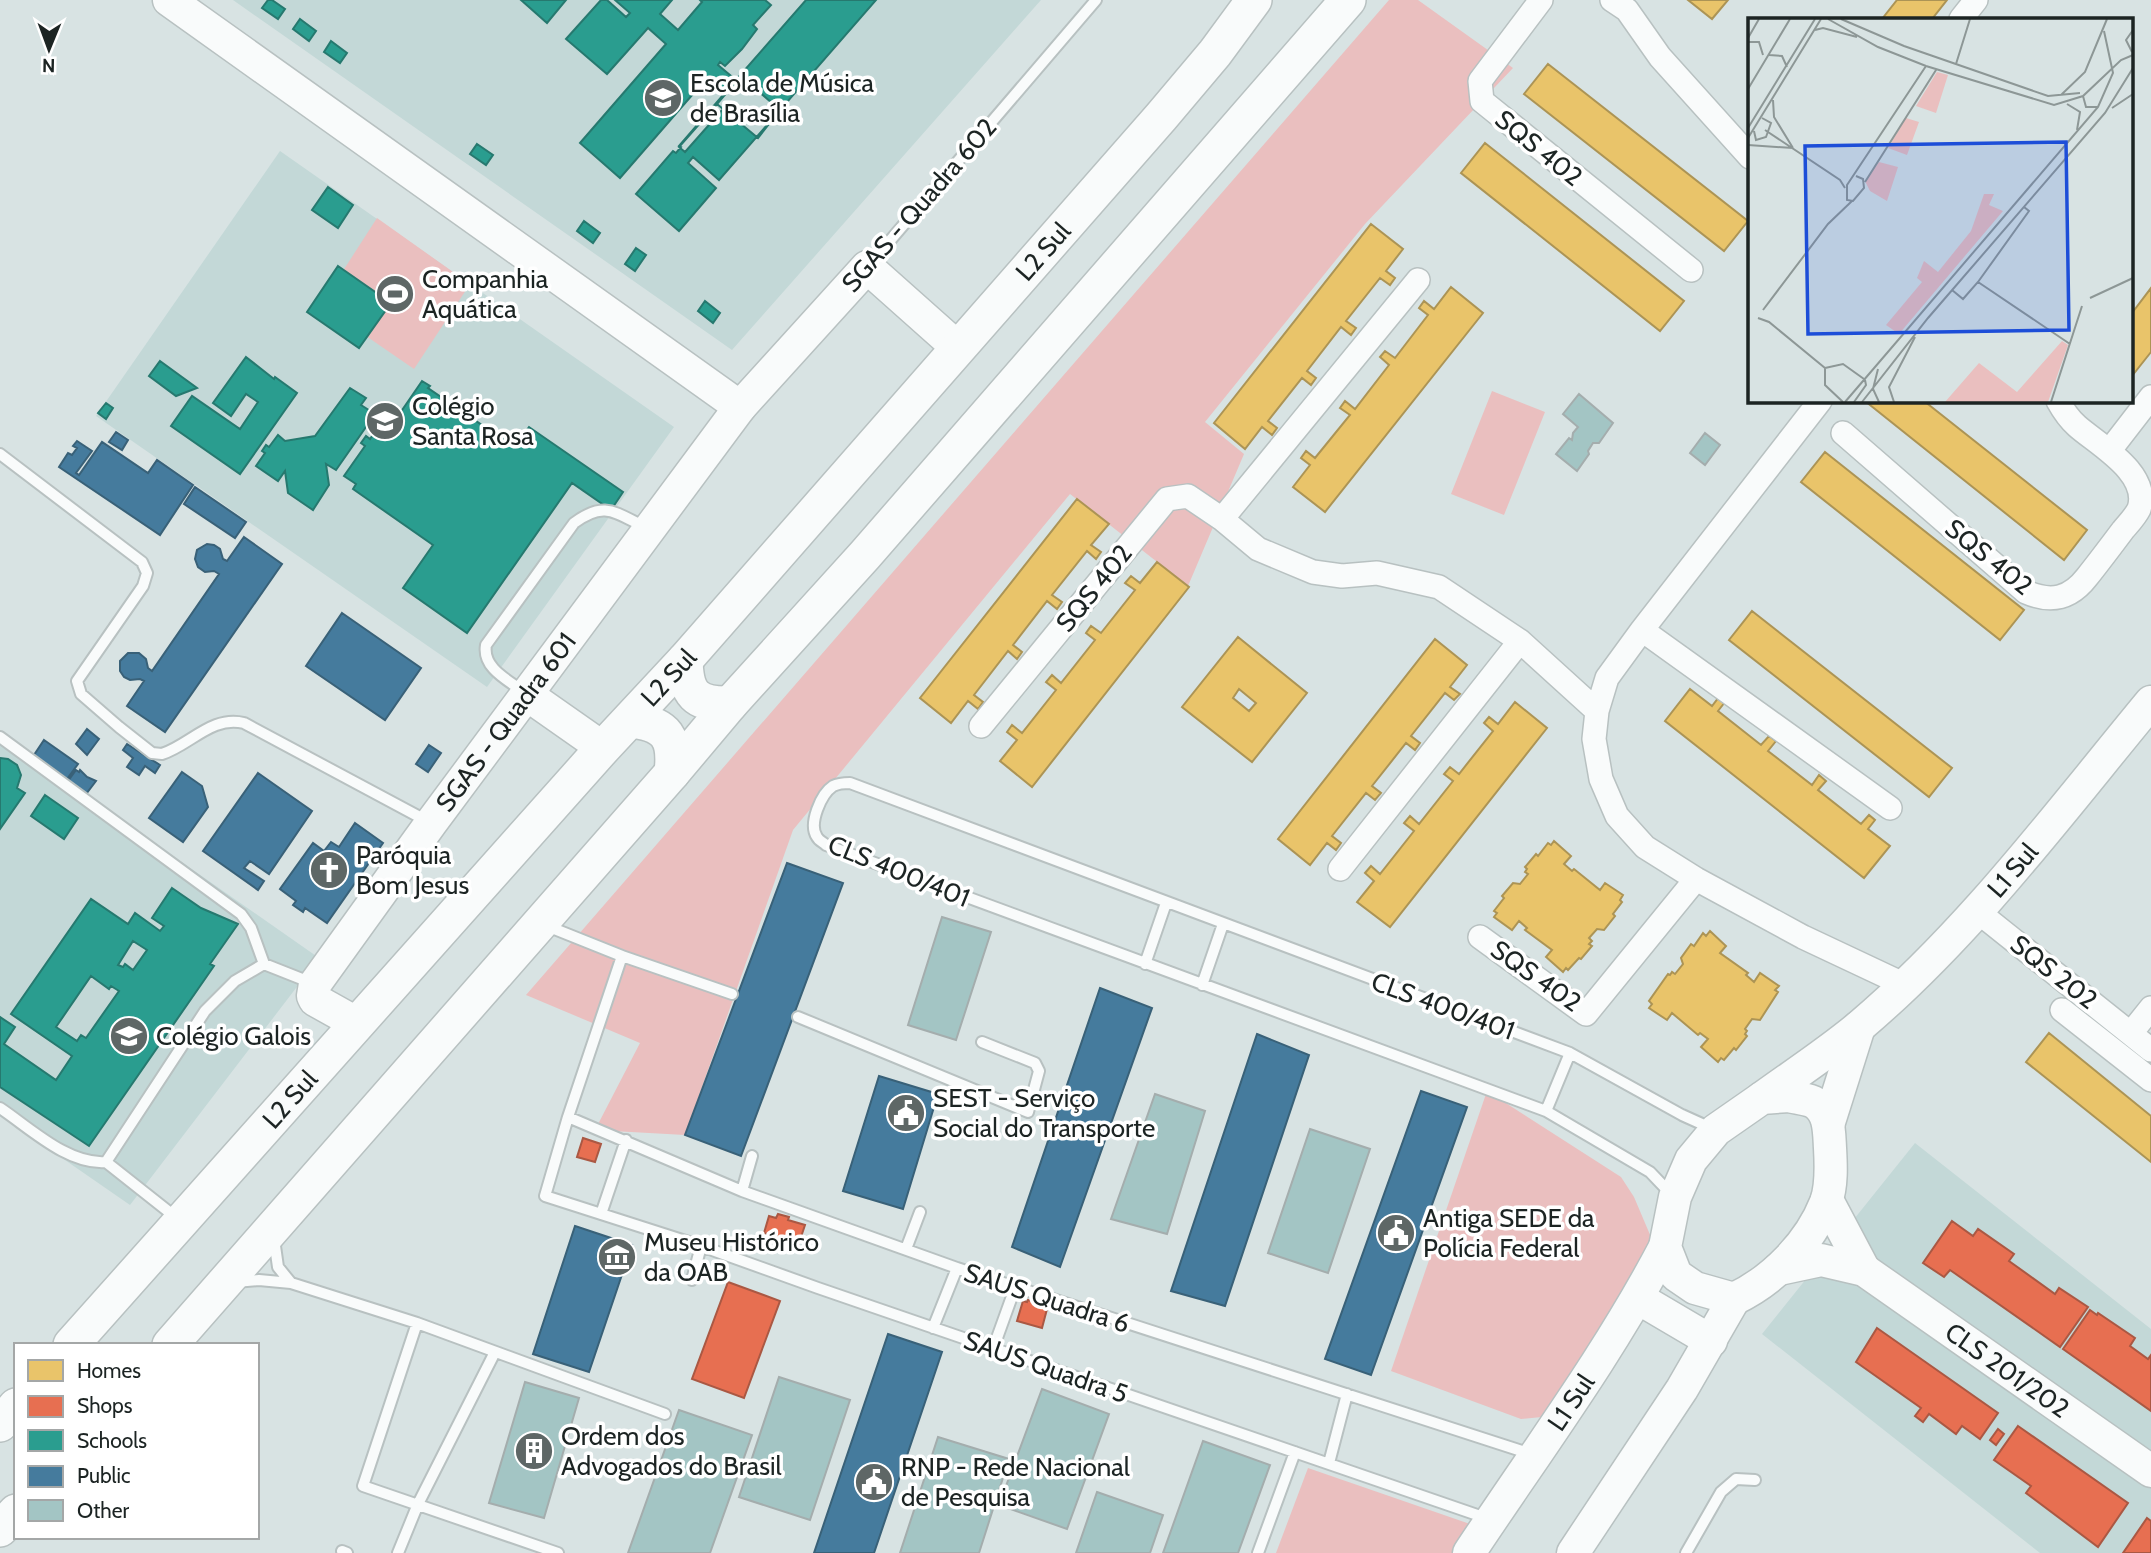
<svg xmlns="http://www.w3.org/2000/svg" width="2151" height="1553" viewBox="0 0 2151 1553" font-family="Cabin,sans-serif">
  <rect width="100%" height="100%" fill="#d8e3e3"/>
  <path fill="#c3d8d7" d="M233,0h808l-309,350z
    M280,151l394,276 -187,260 -391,-271z
    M0,735l319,223 -189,247 -130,-90z
    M1915,1143l236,186v224h-111l-278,-219z"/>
  <path fill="#eabfbf" d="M1389,0h29l95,68 -148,156 -160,198 39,32 -56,132 -118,-92 -277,336 -108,305 -90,-5 45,-87 -114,-48z
    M377,218l93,66 -56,85 -93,-64z
    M1492,391l53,21 -41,103 -53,-21z
    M1487,1091l134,86 13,20 25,59 -117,161 -21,2 -130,-48z
    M1308,1468l162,56 -13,29h-181z"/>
  <path fill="#e9c46a" stroke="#ac9455" stroke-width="2" fill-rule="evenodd" d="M1688,0h40l-16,19z
    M1897,0h50l-15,19h-50z
    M1548,64l200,157 -24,30 -200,-157z
    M1485,143l199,158 -24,30 -199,-158z
    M1371,224l32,25 -17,22 9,7 -5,7 -10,-7 -34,43 10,7 -5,7 -10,-8 -34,44 9,7 -5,7 -9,-7 -34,43 9,7 -5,7 -10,-8 -17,22 -31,-26z
    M1451,287l32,26 -158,199 -32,-25 17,-22 -9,-7 5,-7 9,7 35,-43 -10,-7 5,-7 10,8 34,-44 -9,-8 5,-6 10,7 33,-43 -9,-7 5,-7 10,8z
    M2151,288v64l-19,24v-63z
    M1865,401h59l163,129 -23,30z
    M1825,452l199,158 -24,30 -199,-158z
    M1077,499l32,25 -18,21 10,7 -5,7 -9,-8 -35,44 10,7 -5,7 -10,-8 -34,44 9,7 -5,7 -9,-8 -34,44 9,7 -5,7 -10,-8 -17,22 -31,-25z
    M1157,562l32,25 -157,200 -32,-26 17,-21 -10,-8 5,-7 10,8 34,-43 -10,-8 6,-7 9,8 34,-43 -9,-7 5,-7 10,7 34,-43 -10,-7 6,-7 9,7z
    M1752,611l200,157 -23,29 -200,-157z
    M1238,637l69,56 -55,69 -70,-55zM1239,689l17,14 -7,8 -16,-13z
    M1435,639l32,26 -17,22 10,7 -6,6 -9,-7 -34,43 9,7 -5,7 -9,-7 -34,43 9,7 -6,7 -9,-7 -34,43 9,7 -5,7 -9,-7 -17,22 -32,-26z
    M1690,689l22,17 7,-9 6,5 -7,9 43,34 8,-9 7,5 -8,10 44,34 7,-10 7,6 -8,9 43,34 8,-9 6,5 -7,9 22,17 -26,32 -199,-157z
    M1515,702l32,26 -157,199 -33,-25 17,-21 -9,-8 6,-7 9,8 34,-43 -10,-8 6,-7 9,8 34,-43 -9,-7 6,-7 9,7 34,-43 -9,-8 5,-6 9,7z
    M1554,841l17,15 -7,8 8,7 2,-2 26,21 5,-7 18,12 -3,5 2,2 -9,12 2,2 -11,14 -7,-1 -8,9 3,3 -3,3 3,2 -11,13 -2,-1 -11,12 -2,-2 -3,4 -17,-15 6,-7 -27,-20 2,-2 -8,-7 -7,9 -18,-13 3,-4 -3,-2 10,-13 -2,-2 11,-13 7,1 8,-10 -3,-2 2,-3 -2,-2 11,-13 2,2 10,-13 3,2z
    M1710,931l16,15 -6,7 28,20 -2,2 8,7 6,-9 19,13 -4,4 3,2 -18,28 -8,-1 -7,10 2,2 -2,3 2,2 -11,14 -2,-2 -10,12 -3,-2 -3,4 -17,-15 7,-8 -8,-6 -2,2 -26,-22 -5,7 -18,-12 3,-4 -3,-3 19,-27 2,1 2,-3 3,2 8,-10 -2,-6 10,-14 3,2 9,-13 3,3z
    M2049,1033l102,83v46l-125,-100z"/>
  <path fill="#e76f51" stroke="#aa5843" stroke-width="2" d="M583,1138l18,6 -6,18 -18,-5z
    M778,1214l11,3 -1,3 17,5 -8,24 -22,-7 2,-6 -13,-3 5,-17 7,2z
    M1952,1221l21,15 5,-7 36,25 -5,7 46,33 4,-6 29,19 -28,40 -110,-77 -6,7 -21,-14z
    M728,1282l52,19 -36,97 -52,-19z
    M1028,1300l15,4 -1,3 5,2 -5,19 -25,-7 6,-20 4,1z
    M2090,1310l7,5 1,-2 37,25 -5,8 18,13 3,-4v56l-88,-62z
    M1877,1328l121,85 -18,26 -18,-13 -6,8 -27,-20 -6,8 -8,-6 6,-8 -65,-46z
    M2018,1426l110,77 -30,44 -72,-54 5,-7 -37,-26z
    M1998,1429l6,5 -8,11 -6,-5z
    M2147,1518l4,3v32h-28z"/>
  <path fill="#2a9d8f" stroke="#26796f" stroke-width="2" fill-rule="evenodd" d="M268,0h4l13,9 -7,10 -16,-11z
    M521,0h45l-19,23z
    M601,0h6l19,17 4,-4 -15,-13h57l-12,14 18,16 24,-28 -2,-2h65l6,5 -18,20 4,4 -15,20 -17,17 -5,-4 -2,3 18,15 70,-80h70l-157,180 -26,-23 -5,6 28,25 -37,43 -43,-37 37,-43 3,2 5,-6 -2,-1 45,-52 -18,-15 -86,99 -40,-35 86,-99 -18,-16 -41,46 -41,-35z
    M300,19l16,12 -7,10 -16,-12z
    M331,41l16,12 -7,10 -16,-11z
    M741,76l39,34 -22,28 -41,-34z
    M717,104l6,5 -38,43 -6,-5z
    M477,144l16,11 -7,10 -16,-11z
    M328,187l25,18 -15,23 -26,-18z
    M584,221l16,12 -7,10 -16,-12z
    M636,248l10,7 -11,16 -10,-7z
    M338,266l53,37 -32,45 -52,-36z
    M705,301l15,12 -7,10 -15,-12z
    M246,357l28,22 1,-2 22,16 -57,81 -69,-48 21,-30 48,33 18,-27 -12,-8 -15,22 -18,-13z
    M160,361l37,27 -21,8 -27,-20z
    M422,381l8,5 -2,2 86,59 15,-20 94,65 -12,18 -39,-27 -105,150 -64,-45 30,-43 -80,-56 3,-5 -12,-8 21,-30 -4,-3 5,-7 4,3 9,-13 8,6z
    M350,388l16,10 -5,7 14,9 -39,56 -10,-6 3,21 -16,25 -25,-17 -3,-22 -7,10 -22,-15 9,-13 -3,-2 4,-6 3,2 9,-12 7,6 30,-5z
    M106,403l7,5 -7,11 -8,-6z
    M0,758l8,1 9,6 4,10 -4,13 8,5 -25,36z
    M45,795l33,23 -14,21 -33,-23z
    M172,888l29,20 37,16 -28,40 4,2 -125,180 -89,-59v-70l15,10 -11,17 52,36 16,-24 -61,-42 80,-115 37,25 7,-11 25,18 4,-5 -12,-8zM133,941l14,9 -14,20 -8,-6 -2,3 -5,-2zM91,976l18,13 2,-3 8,5 -33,47 -5,-3 -4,6 -21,-14z"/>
  <path fill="#457b9d" stroke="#396178" stroke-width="2" d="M116,432l12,8 -6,10 -13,-8z
    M77,441l15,10 -16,22 3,2 23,-33 46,31 9,-13 36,25 -33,50 -101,-68 9,-14 4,2 5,-7 -4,-2z
    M195,487l51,35 -11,16 -51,-34z
    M244,537l38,27 -117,168 -38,-26 17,-25 -4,-2 -10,1 -6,-3 -4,-6v-10l8,-8h11l7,6 2,9 4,3 67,-97 -5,-3 -9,1 -7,-5 -3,-8 2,-9 10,-6 7,1 6,4 3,10 4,2z
    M342,613l79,55 -36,52 -79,-54z
    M87,729l12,10 -12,16 -11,-11z
    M44,740l34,24 -11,15 -33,-24z
    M127,744l33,21 -5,8 -10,-7 -6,9 -12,-8 6,-9 -10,-8z
    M429,745l12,8 -13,19 -12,-8z
    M76,770l3,2 1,-2 7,7 9,4 -10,13 -18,-13z
    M182,772l20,14 6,21 -25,35 -34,-24z
    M258,773l54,38 -43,63 -19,-13 -6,7 20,13 -6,9 -55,-39z
    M355,823l28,20 -56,80 -22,-15 -2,4 -10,-7 3,-4 -16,-12 33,-46 11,8 7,-9 8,5z
    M787,863l56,20 -102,273 -56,-21z
    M1100,988l52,20 -92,259 -48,-20z
    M1257,1034l52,21 -84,251 -54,-15z
    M879,1076l59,18 -35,115 -60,-18z
    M1421,1091l46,16 -96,268 -46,-16z
    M575,1226l57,19 -43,127 -56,-18z
    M888,1334l54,18 -68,201h-60z"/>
  <path fill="#a3c5c4" stroke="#a4adad" stroke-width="2" d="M1579,394l34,29 -14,20h-6l-5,8 1,3 -12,17 -21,-17 13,-16 3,2 1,-7 5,-6 -15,-13z
    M1705,433l15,12 -15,20 -15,-12z
    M942,917l49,15 -35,108 -48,-15z
    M1155,1094l50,17 -38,123 -56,-15z
    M1310,1129l60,20 -42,124 -60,-20z
    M779,1377l71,23 -40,120 -71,-23z
    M525,1382l54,16 -35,120 -55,-15z
    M1042,1389l67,25 -42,115 -68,-24z
    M679,1410l73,25 -42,118h-82z
    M938,1437l71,22 -30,94h-79z
    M1203,1441l67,24 -32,88h-75z
    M1097,1492l66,23 -13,38h-74z"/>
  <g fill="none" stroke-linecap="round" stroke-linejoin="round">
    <g stroke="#b8c1c1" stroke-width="14">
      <path id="lane" d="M870,264l226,-264
        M0,454l142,108 5,11 -4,13 -66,95 4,13 38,33 33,26 10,1c28,-9 50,-39 82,-31l185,99
        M524,692c-16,-12 -42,-24 -38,-47l88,-122c31,-23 41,-10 73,5
        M0,737l241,177 10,14 13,36
        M547,926l75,30 -54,161 -23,79 156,50 117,42 671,231
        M622,956l110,38
        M1145,964l21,-61
        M1202,985l21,-61
        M798,1017l230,95 11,-41 -4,-8 -53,-21
        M0,1108c30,20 68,57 106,54
        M1546,1111l24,-58
        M568,1117l174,74 215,77 574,186
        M742,1191l10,-35
        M1671,1194l-21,-22 -104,-61 -720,-266c-3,-3 -7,-4 -9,-8 -9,-13 4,-43 16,-51 6,-3 11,-3 17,-3l720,270 112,62 31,14
        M601,1214l25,-74
        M178,1219l-72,-57 99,-151 30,-30 29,-17 48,19
        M274,1239l4,28 13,16
        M906,1249l14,-37
        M692,1280l9,-34
        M235,1282l24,-2 32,3 126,40 248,91
        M417,1323l-54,163 195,67
        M933,1328l24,-60
        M993,1349l22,-61
        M1329,1463l18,-69
        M342,1551l5,2
        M398,1553l20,-49 77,-152
        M1258,1553l37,-101
        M1686,1553l35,-61 15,-13 19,1"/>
    </g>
    <g stroke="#b8c1c1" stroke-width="26">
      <path id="street" d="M1541,0l-61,81 2,20 209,169
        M1612,0l15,10 33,47 90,100
        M1961,19l15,-19
        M1820,401l-178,229 -35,48 -10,33 -3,28 7,40 16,37 28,31 51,32 107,58 102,48
        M1843,433l183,159c25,11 44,7 61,-15 12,-15 24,-31 36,-47 5,-6 12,-13 16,-21 12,-36 -42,-65 -62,-83 -8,-7 -14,-16 -19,-25
        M2110,450l41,-53
        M1222,519l196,-239
        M1642,630l248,178
        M981,726l186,-227 21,-3 34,23 36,30 55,23 29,4 35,-3 62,14 81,54 77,70
        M1340,869l180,-228
        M1977,911l174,139
        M1480,937l106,77 110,-135
        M2062,1010l89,70
        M2131,1033l20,-25"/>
    </g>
    <g stroke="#b8c1c1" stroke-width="35">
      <g id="secondary">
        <path d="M169,0l571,407"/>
        <path d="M526,694l77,54"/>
        <path id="s1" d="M358,1024l-43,-24 -2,-4 2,-12 116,-161 309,-416 127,-140 91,81"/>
        <path d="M1789,1096c7,2 20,3 26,7 15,10 14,29 15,45 1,17 2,38 -4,54 -16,41 -52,78 -92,97l-39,-11 -19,-13 -11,-28 10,-50 16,-37 25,-30 46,-32z"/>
        <path id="s2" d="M1762,1098c33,-24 67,-46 98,-72 111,-94 199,-213 291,-324"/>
        <path d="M1829,1122l30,-95"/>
        <path d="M1827,1200l37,70"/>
        <path id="s3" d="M1779,1269l42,-9 43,10 287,201"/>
        <path d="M1638,1298l73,43"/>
        <path id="s4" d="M1469,1553c67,-101 140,-199 196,-306"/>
        <path d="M1573,1553l109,-164 52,-90"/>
      </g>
    </g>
    <g stroke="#b8c1c1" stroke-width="38">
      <g id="primary">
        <path d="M685,660c1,34 10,45 45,44"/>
        <path d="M631,720c36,4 45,18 41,53"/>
        <path id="s5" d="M71,1345l532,-597 82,-88 476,-543 54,-64 39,-53"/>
        <path d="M170,1345l502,-572 58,-69 135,-149 483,-555"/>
        <path d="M0,1424l16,-18"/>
        <path d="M0,1529l16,-17"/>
      </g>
    </g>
    <use href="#lane" stroke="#f9fbfb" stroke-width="10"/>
    <use href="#street" stroke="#f9fbfb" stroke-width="23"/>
    <use href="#secondary" stroke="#f9fbfb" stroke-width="32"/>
    <use href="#primary" stroke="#f9fbfb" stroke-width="35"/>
  </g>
  <defs>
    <g id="university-disc" transform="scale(2.0125)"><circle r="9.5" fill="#5e6766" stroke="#fff"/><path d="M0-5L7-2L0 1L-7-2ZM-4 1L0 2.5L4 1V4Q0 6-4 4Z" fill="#fff"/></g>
    <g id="stadium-disc" transform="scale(2.0125)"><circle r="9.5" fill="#5e6766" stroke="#fff"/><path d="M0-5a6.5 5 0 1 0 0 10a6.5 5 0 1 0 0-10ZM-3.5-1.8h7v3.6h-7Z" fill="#fff"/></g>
    <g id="school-disc" transform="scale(2.0125)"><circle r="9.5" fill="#5e6766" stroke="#fff"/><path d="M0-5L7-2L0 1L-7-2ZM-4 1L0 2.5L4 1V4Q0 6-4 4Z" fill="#fff"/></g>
    <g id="church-disc" transform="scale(2.0125)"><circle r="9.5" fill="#5e6766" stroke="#fff"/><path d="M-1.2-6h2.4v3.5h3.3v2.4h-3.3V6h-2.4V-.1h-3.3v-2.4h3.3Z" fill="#fff"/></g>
    <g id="civic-disc" transform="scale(2.0125)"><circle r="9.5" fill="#5e6766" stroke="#fff"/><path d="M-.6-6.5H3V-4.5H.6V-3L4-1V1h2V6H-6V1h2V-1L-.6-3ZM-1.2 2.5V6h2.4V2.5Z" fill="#fff"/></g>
    <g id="museum-disc" transform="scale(2.0125)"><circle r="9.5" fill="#5e6766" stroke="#fff"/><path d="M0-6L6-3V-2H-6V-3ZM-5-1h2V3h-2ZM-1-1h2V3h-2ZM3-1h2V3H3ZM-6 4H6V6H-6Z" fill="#fff"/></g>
    <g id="building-disc" transform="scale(2.0125)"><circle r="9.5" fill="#5e6766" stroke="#fff"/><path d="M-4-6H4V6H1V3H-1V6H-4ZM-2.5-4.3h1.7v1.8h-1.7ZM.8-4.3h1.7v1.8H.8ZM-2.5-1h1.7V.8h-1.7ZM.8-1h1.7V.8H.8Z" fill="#fff"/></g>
  </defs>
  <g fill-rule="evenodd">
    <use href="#university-disc" x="663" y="98"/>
    <use href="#stadium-disc" x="395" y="294"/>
    <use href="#school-disc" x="385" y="421"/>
    <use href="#church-disc" x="329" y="870"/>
    <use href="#school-disc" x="129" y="1036"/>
    <use href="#civic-disc" x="906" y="1113"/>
    <use href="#civic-disc" x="1396" y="1233"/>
    <use href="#museum-disc" x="617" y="1257"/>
    <use href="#building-disc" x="534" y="1451"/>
    <use href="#civic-disc" x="874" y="1482"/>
  </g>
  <g text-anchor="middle" stroke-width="7" stroke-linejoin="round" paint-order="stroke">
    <g font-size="26" fill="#1c2423" stroke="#fff" text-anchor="start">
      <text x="690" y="92">Escola de Música<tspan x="690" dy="30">de Brasília</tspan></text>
      <text x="422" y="288">Companhia<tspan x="422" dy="30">Aquática</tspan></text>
      <text x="412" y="415">Colégio<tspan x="412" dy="30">Santa Rosa</tspan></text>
      <text x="356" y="864">Paróquia<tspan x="356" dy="30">Bom Jesus</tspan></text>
      <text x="156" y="1045">Colégio Galois</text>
      <text x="933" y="1107">SEST - Serviço<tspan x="933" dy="30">Social do Transporte</tspan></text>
      <text x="1423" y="1227">Antiga SEDE da<tspan x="1423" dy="30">Polícia Federal</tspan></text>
      <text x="644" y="1251">Museu Histórico<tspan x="644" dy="30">da OAB</tspan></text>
      <text x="561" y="1445">Ordem dos<tspan x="561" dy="30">Advogados do Brasil</tspan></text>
      <text x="901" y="1476">RNP - Rede Nacional<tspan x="901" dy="30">de Pesquisa</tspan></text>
    </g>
    <g font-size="26" fill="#1c2423" stroke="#fff">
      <text transform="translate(1539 148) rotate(39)" y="9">SQS 402</text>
      <text transform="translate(919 205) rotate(-49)" y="9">SGAS - Quadra 602</text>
      <text dy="9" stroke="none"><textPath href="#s5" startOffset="1463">L2 Sul</textPath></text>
      <text transform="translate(1989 557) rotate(39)" y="9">SQS 402</text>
      <text transform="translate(1094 588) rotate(-51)" y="9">SQS 402</text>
      <text dy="9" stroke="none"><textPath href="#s5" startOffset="896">L2 Sul</textPath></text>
      <text dy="9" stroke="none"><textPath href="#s1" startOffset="390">SGAS - Quadra 601</textPath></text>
      <text dy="9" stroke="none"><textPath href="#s2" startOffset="340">L1 Sul</textPath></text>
      <text transform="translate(899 871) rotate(22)" y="9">CLS 400/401</text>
      <text transform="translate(2054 972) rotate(38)" y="9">SQS 202</text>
      <text transform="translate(1536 976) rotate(35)" y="9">SQS 402</text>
      <text transform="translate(1443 1006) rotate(20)" y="9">CLS 400/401</text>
      <text dy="9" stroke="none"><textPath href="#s5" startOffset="329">L2 Sul</textPath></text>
      <text transform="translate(1047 1298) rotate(18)" y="9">SAUS Quadra 6</text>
      <text transform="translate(1046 1367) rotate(19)" y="9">SAUS Quadra 5</text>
      <text dy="9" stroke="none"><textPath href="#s3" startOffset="262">CLS 201/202</textPath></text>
      <text dy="9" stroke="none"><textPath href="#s4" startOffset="182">L1 Sul</textPath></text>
    </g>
  </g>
  <g transform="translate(1748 18)">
    <rect width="385" height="385" fill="#d8e3e3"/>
    <path d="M189,54l11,3 -12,38 -20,-7zM158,100l13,4 -12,33 -19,-7zM131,144l19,5 -11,34 -17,-10 -5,-10zM236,176h10l-5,11 14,6 -104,123 -13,-9 36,-43 -5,-4 7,-17 14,11 33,-41zM314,323l6,4 -20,57h-103l34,-39 38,29z" fill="#eabfbf"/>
    <path fill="none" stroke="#8d9796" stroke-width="2" d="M80,1l50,28 48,19 128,39 29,-9 38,-36 12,-5M93,1l63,27 144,50 32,-3M67,12l8,-2 34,9M0,20l11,-19M0,24h11l4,13M384,34l-6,-12 7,-10M21,37l13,1 5,11M208,46l14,-45M0,71l42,-70M313,77l24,-23 22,-53M335,78l3,11h12M25,82l1,17 19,31M319,86l13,8 -3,18M364,90l21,-14M0,110l67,-109M17,112l75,50 5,8M6,113l2,9 10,-3 5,-14 -9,-5M0,120l73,-119M0,127l45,3M108,158l7,3 1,9 -11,13 -6,-1v-15l79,-119M117,164l71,-112M230,264l92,62M204,272l11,9 15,-17 51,-71 -5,-4M342,280l43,-20M15,292l65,-86 24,-23M10,300l11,4 56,46M77,350l18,-4 21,15M77,350v17l18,17M130,351l-5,20 6,13M97,384l253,-295 15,-34 -9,-42M106,384l12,-17 -1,-5M114,384l66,-84 177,-205 28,-45M146,384l-5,-15 26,-50M303,384l31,-96"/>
    <path fill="#1d4ed8" fill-opacity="0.15" stroke="#1d4ed8" stroke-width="3.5" d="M318,124l3,188 -261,4 -3,-188z"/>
    <rect width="385" height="385" fill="none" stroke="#1c2423" stroke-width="3.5"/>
  </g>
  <rect x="14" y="1343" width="245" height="196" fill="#ffffff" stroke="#a4a7a7" stroke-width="2"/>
  <rect x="28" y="1360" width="35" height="21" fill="#e9c46a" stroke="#a4a7a7" stroke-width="2"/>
  <text x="77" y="1378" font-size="21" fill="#1c2423">Homes</text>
  <rect x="28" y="1396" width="35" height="21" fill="#e76f51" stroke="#a4a7a7" stroke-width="2"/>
  <text x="77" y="1413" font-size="21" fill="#1c2423">Shops</text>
  <rect x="28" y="1430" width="35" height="21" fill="#2a9d8f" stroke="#a4a7a7" stroke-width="2"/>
  <text x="77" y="1448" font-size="21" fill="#1c2423">Schools</text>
  <rect x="28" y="1466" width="35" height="21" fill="#457b9d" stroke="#a4a7a7" stroke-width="2"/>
  <text x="77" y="1483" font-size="21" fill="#1c2423">Public</text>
  <rect x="28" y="1500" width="35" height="21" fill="#a3c5c4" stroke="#a4a7a7" stroke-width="2"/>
  <text x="77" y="1518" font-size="21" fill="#1c2423">Other</text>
  <g transform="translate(49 49) rotate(181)" stroke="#ffffff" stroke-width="5" paint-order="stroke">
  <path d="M0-5L12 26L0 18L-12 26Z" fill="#1c2423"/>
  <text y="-10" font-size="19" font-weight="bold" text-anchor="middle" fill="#1c2423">N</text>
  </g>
</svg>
